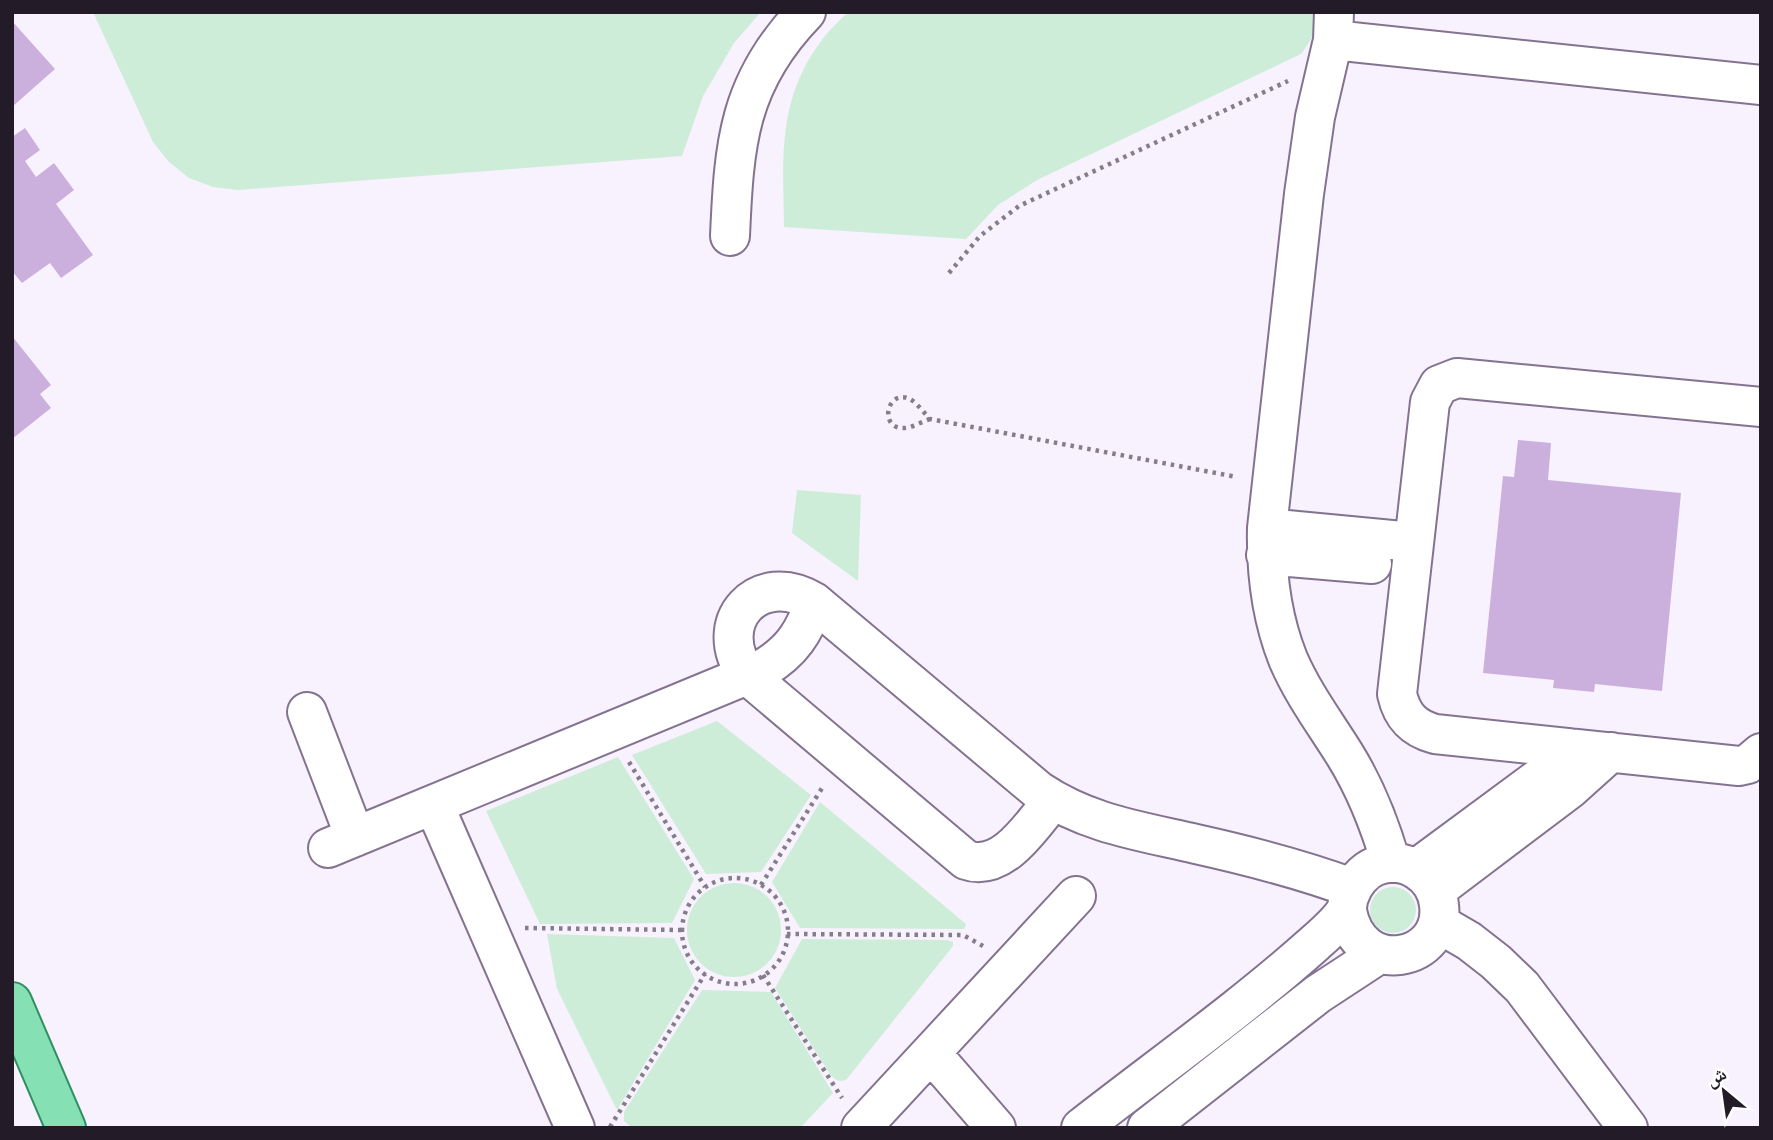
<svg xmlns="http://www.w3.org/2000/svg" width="1773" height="1140" viewBox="0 0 1773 1140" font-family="'Varela Round','Noto Naskh Arabic',sans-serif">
  <rect width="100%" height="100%" fill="#f8f1fe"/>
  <path fill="#cdedd8" d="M93,12h668l-27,31 -31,53 -21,60 -444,34 -25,-3 -24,-9 -20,-16 -16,-20z
    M848,12h467c2,18 -3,28 -14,42l-264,126 -39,25 -32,34 -182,-12c-1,-70 -7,-128 38,-187 7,-10 17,-19 26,-28z
    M797,490l64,5 -3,86 -66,-48z
    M717,721l94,74 -50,77 -55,2 -74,-119z
    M618,757l76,122 -22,44 -132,1 -54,-113z
    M820,802l146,122 -2,5 -164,-1 -28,-46z
    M687 930a47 47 0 1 1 94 0a47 47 0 1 1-94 0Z
    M1370 910a23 23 0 1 1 46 0a23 23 0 1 1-46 0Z
    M547,934l127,4 21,42 -78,130 -60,-121z
    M802,939l145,1 6,2v4l-107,134c-8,2 -11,0 -16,-6l-55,-86z
    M702,990l69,2 62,101 -33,35h-165l-4,-1 -7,-6v-9z"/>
  <path fill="#cbb0de" d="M12,21l43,48 -43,38z
    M25,128l15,22 -15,11 11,16 18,-14 20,27 -18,14 37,51 -32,23 -11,-15 -28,20 -10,-12v-134z
    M12,336l39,49 -11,9 11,14 -39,31z
    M1518,440l33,3 -3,37 133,13 -19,198 -67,-7 -1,8 -41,-4 1,-8 -71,-7 20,-197 11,1z"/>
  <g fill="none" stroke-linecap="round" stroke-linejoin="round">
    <g stroke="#847390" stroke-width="42">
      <path id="minor" d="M1334,12l-1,28 -18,77 -11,77 -37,334c-1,45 4,88 21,131 15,35 37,64 57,96 21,34 35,70 46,108
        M1333,40l428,45
        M730,236c4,-92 8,-154 76,-224
        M1761,407l-304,-29 -18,7 -9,17 -33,292c5,22 16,34 38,40l304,32 9,-2 13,-11
        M1267,528l146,14
        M1266,555l106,9
        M307,712l48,125
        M1053,800c-21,25 -50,73 -87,60l-219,-185c-38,-52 11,-107 67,-73l225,189c49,33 101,40 157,53 54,12 105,25 156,44
        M434,805l141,323
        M328,848l436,-180c27,-16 41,-36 50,-66
        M1416,869l134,-99 19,-22
        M1436,890l135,-102 40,-36
        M1438,923l31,18 27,21 26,25 106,141
        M931,1053l65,75
        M861,1128l215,-232
        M1081,1128c78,-61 160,-119 234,-185 10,-9 23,-20 30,-31 3,-4 2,-10 4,-15 4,-13 14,-26 27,-31 29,-11 60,9 63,39 7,56 -79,75 -92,6
        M1147,1128l171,-134 61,-40"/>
    </g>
    <g stroke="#2e8f62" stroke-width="42">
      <path id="major" d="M12,1002l54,126"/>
    </g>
    <path stroke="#857e8a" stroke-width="4.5" stroke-dasharray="3.5 5" stroke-linecap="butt" d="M949,273l31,-37 39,-30 269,-125
      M930,419c-7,2 -18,9 -26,9 -26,1 -17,-40 6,-29 7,4 14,14 20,20l307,58
      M629,762l76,125
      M682 931a53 53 0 1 1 106 0a53 53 0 1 1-106 0Z
      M761,885l63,-100
      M525,928l157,2
      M787,934l176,1 20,11
      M763,975l79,123
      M610,1127l95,-153"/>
    <use href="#minor" stroke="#fff" stroke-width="38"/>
    <use href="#major" stroke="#85e1b4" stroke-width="38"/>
  </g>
  <rect width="1773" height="1140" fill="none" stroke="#231c28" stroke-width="28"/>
  <g transform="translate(1724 1091) rotate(331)" stroke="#ffffff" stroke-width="5" paint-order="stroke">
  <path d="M0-5L12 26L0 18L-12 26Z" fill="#231c28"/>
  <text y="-10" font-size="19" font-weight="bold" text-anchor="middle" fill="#231c28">ش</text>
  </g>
</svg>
